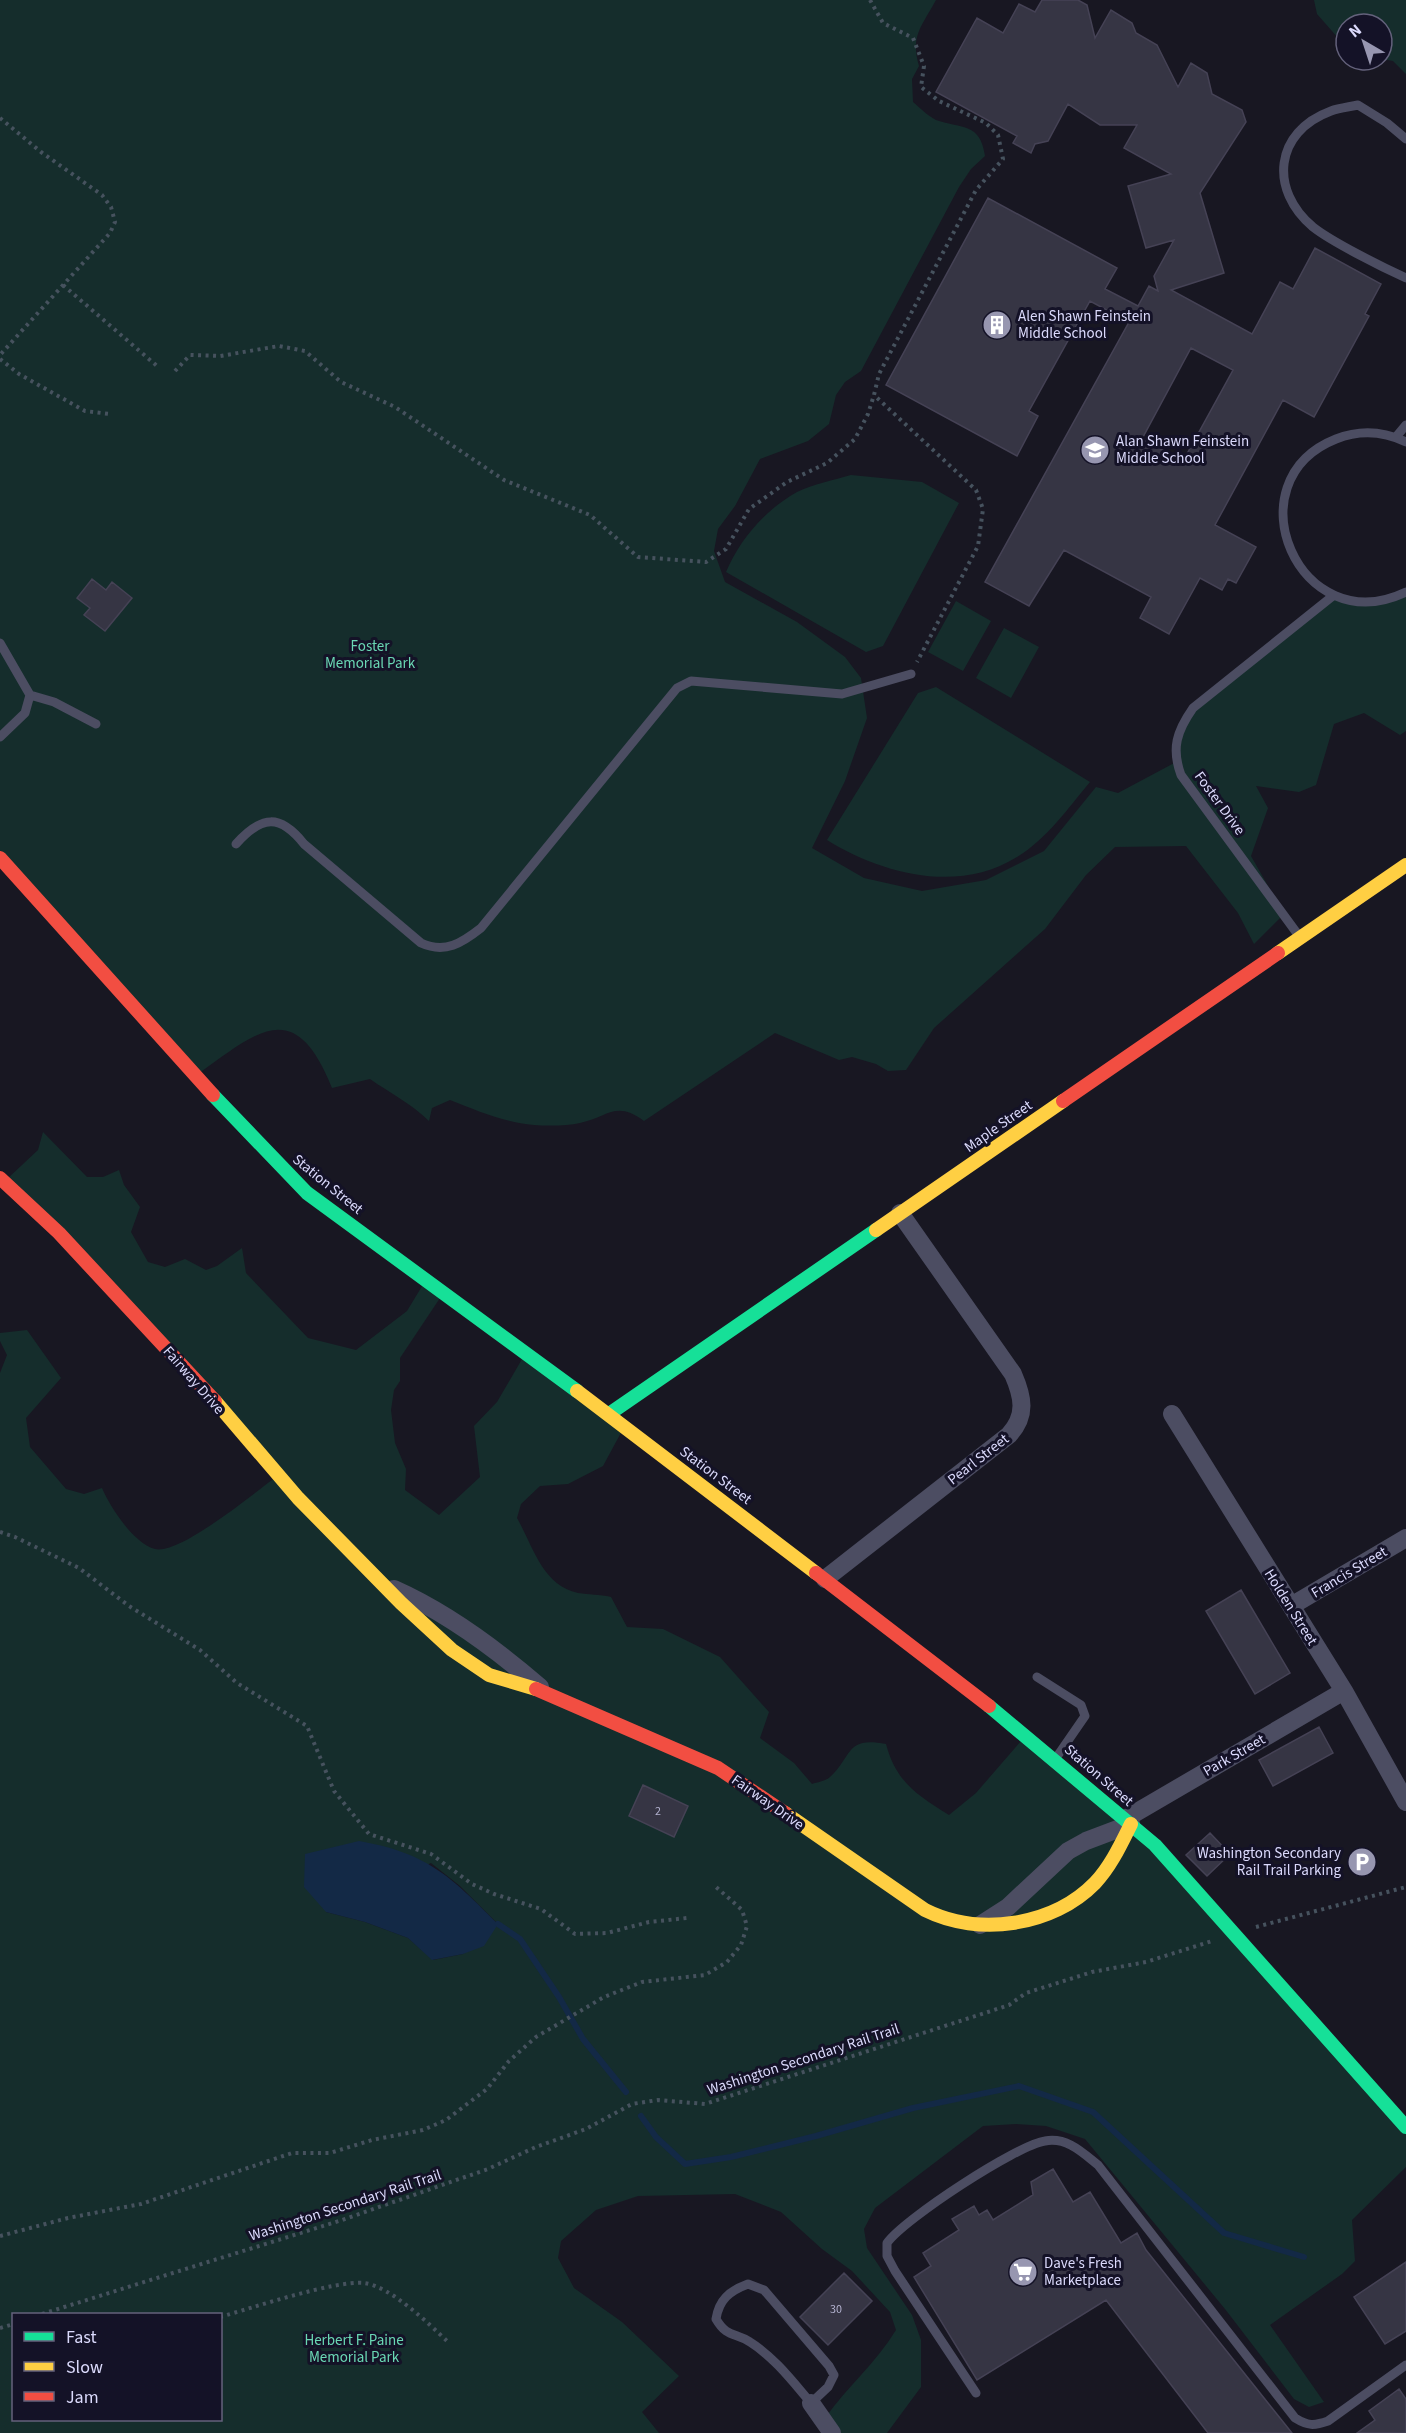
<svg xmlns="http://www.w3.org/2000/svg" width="1406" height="2433" viewBox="0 0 1406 2433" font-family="'Source Sans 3',sans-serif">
  <rect width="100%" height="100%" fill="#181722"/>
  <path fill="#152d2c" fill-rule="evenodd" d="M0,0h936c-14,26 -26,36 -17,66l-7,13 1,23c7,6 15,14 23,18 26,9 44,2 49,36l-14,13 -12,18 -98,184 -16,11 -9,13 -7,29 -21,17 -48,18 -25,47 -17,23 -4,22 11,31 72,40 48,35 16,21 6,40 -22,63 -33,67 52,30 58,13 64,-11 58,-29 52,-64 22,6 60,-32v-17l16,-34 141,-114 23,5 48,-9v139l-6,4 -36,-22 -30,11 -18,61 -17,7 -43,-6 12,22 -17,48 33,58 -30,30 -16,-31 -52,-67 -71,1 -29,28 -41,54 -111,99 -28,42 -18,1 -12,-7 -24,-7 -13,3 -64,-27 -131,88c-28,-21 -36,-4 -64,2 -13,3 -32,3 -46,2 -31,-3 -56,-14 -84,-25l-18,8 -3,13c-17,-17 -39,-28 -59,-42l-38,9c-37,-92 -73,-58 -134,-14l-198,-219z
    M1314,0h92v74l-13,-13 -11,-2v-35h-36v23l-29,-33z
    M851,475l71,7 37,21 -76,143 -17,6 -140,-80c14,-33 39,-62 71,-80 16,-8 37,-12 54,-17z
    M956,601l35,20 -28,50 -35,-19z
    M1004,628l35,19 -28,51 -35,-20z
    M936,687l154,95c-22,26 -43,57 -73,75 -59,37 -135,17 -190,-17l91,-147z
    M43,1132l44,45h16l16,-7 5,15 16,22 -9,25 17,30 17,5 20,-8 21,11 11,-4 25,-18 4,25 62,65 48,12 51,-39 20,-33 15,17 -42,63v23l-6,9 -3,20 4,33 11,26 -1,21 34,25 41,-38 -6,-51 23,-24 28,-48 98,75 -20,37 -35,18 -28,2 -19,18 -4,14c16,28 25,67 61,75 11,2 21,1 33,4l16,30 36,2 57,28 49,55 -9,26 34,25 18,21c6,-2 14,-3 18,-7 23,-21 15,-41 56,-33 10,38 31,51 63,71l27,-22 51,-59 101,85 278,308v40l-54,53 3,41 -13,13 -72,51 54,77 -15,5 -15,-8 -69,-90 -140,-170 -39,-13 -30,-2 -33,2 -108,82 -11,21 3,19 45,67 9,25v47l-34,46h-51l-11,-15c22,-31 51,-55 71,-88l-6,-18 -38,-41 -30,-22 -41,-37 -46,-18 -97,2 -42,14 -35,31 -3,17 16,30 48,34 57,54 -37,36 17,21h-659v-1060l7,-18 -7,-14v-8l27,-3 34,48 -35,40 4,29 36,42 18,5 18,-6c8,19 32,56 53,61 25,6 99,-56 121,-72l-270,-297 32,-30zM431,1863l29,23 38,38 -35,30 -30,6 -25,-22 -43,-16 -39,-10zM14,2314h206v106h-206z"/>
  <path fill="#132946" d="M359,1841c69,12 92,36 139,83l-14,22 -21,8 -31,6 -24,-22 -43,-16 -39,-10 -22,-25 1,-33z"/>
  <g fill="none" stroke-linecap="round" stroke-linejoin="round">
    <path stroke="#132946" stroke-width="6" d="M498,1924l22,15 39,58 24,42 43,53
      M641,2116l15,21 29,27 46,-7 85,-21 97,-28 106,-22 74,26 131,121 80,24"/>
  </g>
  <path fill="#363544" stroke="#454255" stroke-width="1.5" fill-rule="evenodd" d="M1042,0h36l9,5 8,33 16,-28 21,13 4,10 21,12 21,42 13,-24 16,10 5,21 30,16 4,12 -46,71 24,80 -53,17 81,44 28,-52 13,7 22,-41 66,36 -16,30 4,2 -55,101 -31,-17 -68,125 41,22 -20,36 -8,-4 -6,11 -22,-12 -31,56 -29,-16 11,-21 -87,-47 -35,56 -44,-24 144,-260 -39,-21 -61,110 9,5 -21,40 -131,-71 102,-187 129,70 -12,21 33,17 11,-20 9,5 -4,-15 20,-36 -28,8 -18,-62 43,-12 -47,-26 13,-23h-37l-32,-21 -20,37 -13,3 -4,9 -18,-10 4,-7 -81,-44 41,-74 26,15 16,-29 16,8zM1191,348l42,22 -50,91 -41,-22z
    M92,579l14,11 6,-8 20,16 -27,33 -21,-16 6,-7 -13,-10z
    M1241,1590l49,83 -35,21 -49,-83z
    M1319,1727l14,26 -60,33 -14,-26z
    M643,1785l45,21 -14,31 -45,-21z
    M1210,1833l20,21 -23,22 -21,-21z
    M1053,2169l20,33 17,-10 31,51 16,-10 9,17 146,183h-84l-102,-133 -129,80 -63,-103 17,-11 -8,-13 36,-23 -7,-11 22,-13 5,9 8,-5 6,10 40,-25 -2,-13z
    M1406,2262v69l-21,13 -31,-47z
    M844,2273l28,28 -44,44 -28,-28z
    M1399,2389l7,10v34h-49l18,-13 -6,-9z"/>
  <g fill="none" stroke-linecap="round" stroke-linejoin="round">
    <path stroke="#46525e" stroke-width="4" stroke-dasharray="3 4.5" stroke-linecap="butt" d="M870,0l13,23 30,15 11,28 -3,21 18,14 47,22 12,12 5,24 -27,31 -97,184 -5,21 102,95 7,19 -5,37 -61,116
      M0,118l41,34 61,43 9,12 4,15 -5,11 -110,122
      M63,285l94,81
      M0,359l19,15 66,37 25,3
      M175,371l15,-16 30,1 59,-10 26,5 36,31 54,25 109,73 86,35 48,42 68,5 20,-13 23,-40 38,-27 40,-19 28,-24 13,-25 6,-19
      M0,1532l15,5 64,31 50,38 71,44 37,33 70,43 27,65 35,43 62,20 41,30 22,10 47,15 34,25 32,-1 42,-11 38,-4
      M1256,1927l150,-40
      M0,2236l68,-18 73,-14 151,-51h38l42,-13 51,-10 23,-10 41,-31 22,-28 27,-24 68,-40 38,-15 63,-7 22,-13 14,-17 6,-19 -5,-16 -27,-24
      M42,2314l300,-94 146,-51 48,-22 50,-18 46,-25 26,-4 47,4 289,-94 15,-5 17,-12 66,-21 54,-10 66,-21
      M220,2317c32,-9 115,-37 144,-34 26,3 64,40 83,58
      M0,2328l14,-4"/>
    <path stroke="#4c4d62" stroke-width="9" d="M1406,139l-19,-16 -29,-18c-9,2 -19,3 -27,6 -57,21 -62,79 -18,116 19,15 69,40 93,51
      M1396,437l10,-12
      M1406,442c-23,-11 -47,-12 -70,-3 -106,42 -37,204 70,153
      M0,643l30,52 -5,18 -25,24
      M30,695l24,7 42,22
      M236,844c26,-29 44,-30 68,0l117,99c24,11 41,0 60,-15l196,-240 14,-7 151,13 69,-20
      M1299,936l-118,-161c-10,-27 -4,-44 12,-67l141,-113
      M1037,1677l44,28 4,11 -29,42
      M748,2284l16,6 65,76 5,9 -6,12 -17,16c-18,-21 -37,-46 -61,-61 -15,-10 -23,-4 -34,-23 3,-19 13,-28 32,-35z
      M976,2393l-81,-122 -8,-15v-13c17,-24 130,-98 158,-102 22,-4 37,11 53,24l197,253c13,8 19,8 33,3l78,-56"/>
    <path stroke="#4c4d62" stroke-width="18" d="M1172,1414l172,277 62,111
      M825,1579l184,-144c18,-20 14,-38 4,-61l-113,-161
      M394,1589c54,24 102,60 146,98
      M1291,1606l115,-68
      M1125,1819l219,-128
      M980,1925l28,-18 60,-56 18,-10 45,-17
      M811,2403l21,30"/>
    <path stroke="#16e098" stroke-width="14" d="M213,1095l94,98 270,198
      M609,1414l267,-184
      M989,1706l166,139 251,282"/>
    <path stroke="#ffcf43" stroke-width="14" d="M1278,953l128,-88
      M876,1230l187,-129
      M577,1391l239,182
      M215,1401l83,97 103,105 51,47 37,25 47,14
      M785,1813l140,97c54,27 128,16 170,-27 16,-17 26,-39 36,-59"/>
    <path stroke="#f24e42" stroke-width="14" d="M0,858l213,237
      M1063,1101l215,-148
      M0,1178l59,55 156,168
      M816,1573l173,133
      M536,1689l182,79 67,45"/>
  </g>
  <defs>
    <g id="building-disc" transform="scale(1.5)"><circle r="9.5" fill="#9796b0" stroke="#141227"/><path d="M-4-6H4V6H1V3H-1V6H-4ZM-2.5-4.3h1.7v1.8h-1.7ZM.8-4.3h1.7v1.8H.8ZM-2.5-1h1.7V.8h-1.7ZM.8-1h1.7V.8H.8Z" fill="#fff"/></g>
    <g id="school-disc" transform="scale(1.5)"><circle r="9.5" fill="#9796b0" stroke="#141227"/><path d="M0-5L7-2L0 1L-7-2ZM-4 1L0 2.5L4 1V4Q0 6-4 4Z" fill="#fff"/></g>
    <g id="parking-disc" transform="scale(1.5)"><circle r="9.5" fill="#9796b0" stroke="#141227"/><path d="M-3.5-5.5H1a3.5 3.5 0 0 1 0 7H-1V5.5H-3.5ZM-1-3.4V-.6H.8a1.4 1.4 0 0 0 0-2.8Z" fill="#fff"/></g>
    <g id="supermarket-disc" transform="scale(1.5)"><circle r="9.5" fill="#9796b0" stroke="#141227"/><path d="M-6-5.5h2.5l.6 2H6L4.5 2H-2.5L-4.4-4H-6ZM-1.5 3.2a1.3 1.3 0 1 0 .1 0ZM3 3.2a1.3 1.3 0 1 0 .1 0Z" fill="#fff"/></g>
  </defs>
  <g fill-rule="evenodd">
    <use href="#building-disc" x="997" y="325"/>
    <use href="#school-disc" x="1095" y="450"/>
    <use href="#parking-disc" x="1362" y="1862"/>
    <use href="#supermarket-disc" x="1023" y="2272"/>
  </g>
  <g text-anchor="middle" stroke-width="6" stroke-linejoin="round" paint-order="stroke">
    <g font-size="12" fill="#b2b1ce">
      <text x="658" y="1815">2</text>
      <text x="836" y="2313">30</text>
    </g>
    <g font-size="15" fill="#dbdafc" stroke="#141227" text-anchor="start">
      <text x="1018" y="321">Alen Shawn Feinstein<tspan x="1018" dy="17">Middle School</tspan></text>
      <text x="1116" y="446">Alan Shawn Feinstein<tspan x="1116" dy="17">Middle School</tspan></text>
      <text x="1341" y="1858" text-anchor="end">Washington Secondary<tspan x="1341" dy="17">Rail Trail Parking</tspan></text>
      <text x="1044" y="2268">Dave's Fresh<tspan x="1044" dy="17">Marketplace</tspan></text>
    </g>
    <g font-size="15" fill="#6ad8b4" stroke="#141227">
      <text x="370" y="651">Foster<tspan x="370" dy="17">Memorial Park</tspan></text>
      <text x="354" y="2345">Herbert F. Paine<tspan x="354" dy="17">Memorial Park</tspan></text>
    </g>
    <g font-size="15" fill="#dbdafc" stroke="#141227">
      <text transform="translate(1220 803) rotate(54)" y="5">Foster Drive</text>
      <text transform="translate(998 1126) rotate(-35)" y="5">Maple Street</text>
      <text transform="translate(328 1184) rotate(39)" y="5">Station Street</text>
      <text transform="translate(194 1380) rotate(49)" y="5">Fairway Drive</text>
      <text transform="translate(978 1459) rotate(-38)" y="5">Pearl Street</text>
      <text transform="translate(716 1475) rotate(37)" y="5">Station Street</text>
      <text transform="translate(1349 1572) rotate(-31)" y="5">Francis Street</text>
      <text transform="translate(1291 1607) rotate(58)" y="5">Holden Street</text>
      <text transform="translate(1234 1755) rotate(-30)" y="5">Park Street</text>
      <text transform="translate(1099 1775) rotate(41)" y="5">Station Street</text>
      <text transform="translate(768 1802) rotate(35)" y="5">Fairway Drive</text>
      <text transform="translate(803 2059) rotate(-18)" y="5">Washington Secondary Rail Trail</text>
      <text transform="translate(345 2205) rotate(-18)" y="5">Washington Secondary Rail Trail</text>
    </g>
  </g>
  <rect x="12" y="2313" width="210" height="108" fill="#141227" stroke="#64627c" stroke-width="1.5"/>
  <rect x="24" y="2332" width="30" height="9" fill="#16e098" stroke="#64627c" stroke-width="1.5"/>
  <text x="66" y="2343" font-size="18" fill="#dbdafc">Fast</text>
  <rect x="24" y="2362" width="30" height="9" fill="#ffcf43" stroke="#64627c" stroke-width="1.5"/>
  <text x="66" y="2373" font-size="18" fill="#dbdafc">Slow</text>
  <rect x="24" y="2392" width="30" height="9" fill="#f24e42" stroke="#64627c" stroke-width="1.5"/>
  <text x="66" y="2403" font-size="18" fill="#dbdafc">Jam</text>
  <g transform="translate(1364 42) rotate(321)"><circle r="28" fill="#141227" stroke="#64627c" stroke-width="1.5"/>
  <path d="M0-4.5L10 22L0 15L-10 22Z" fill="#9796b0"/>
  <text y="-9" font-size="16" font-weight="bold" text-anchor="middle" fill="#dbdafc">N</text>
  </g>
</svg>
